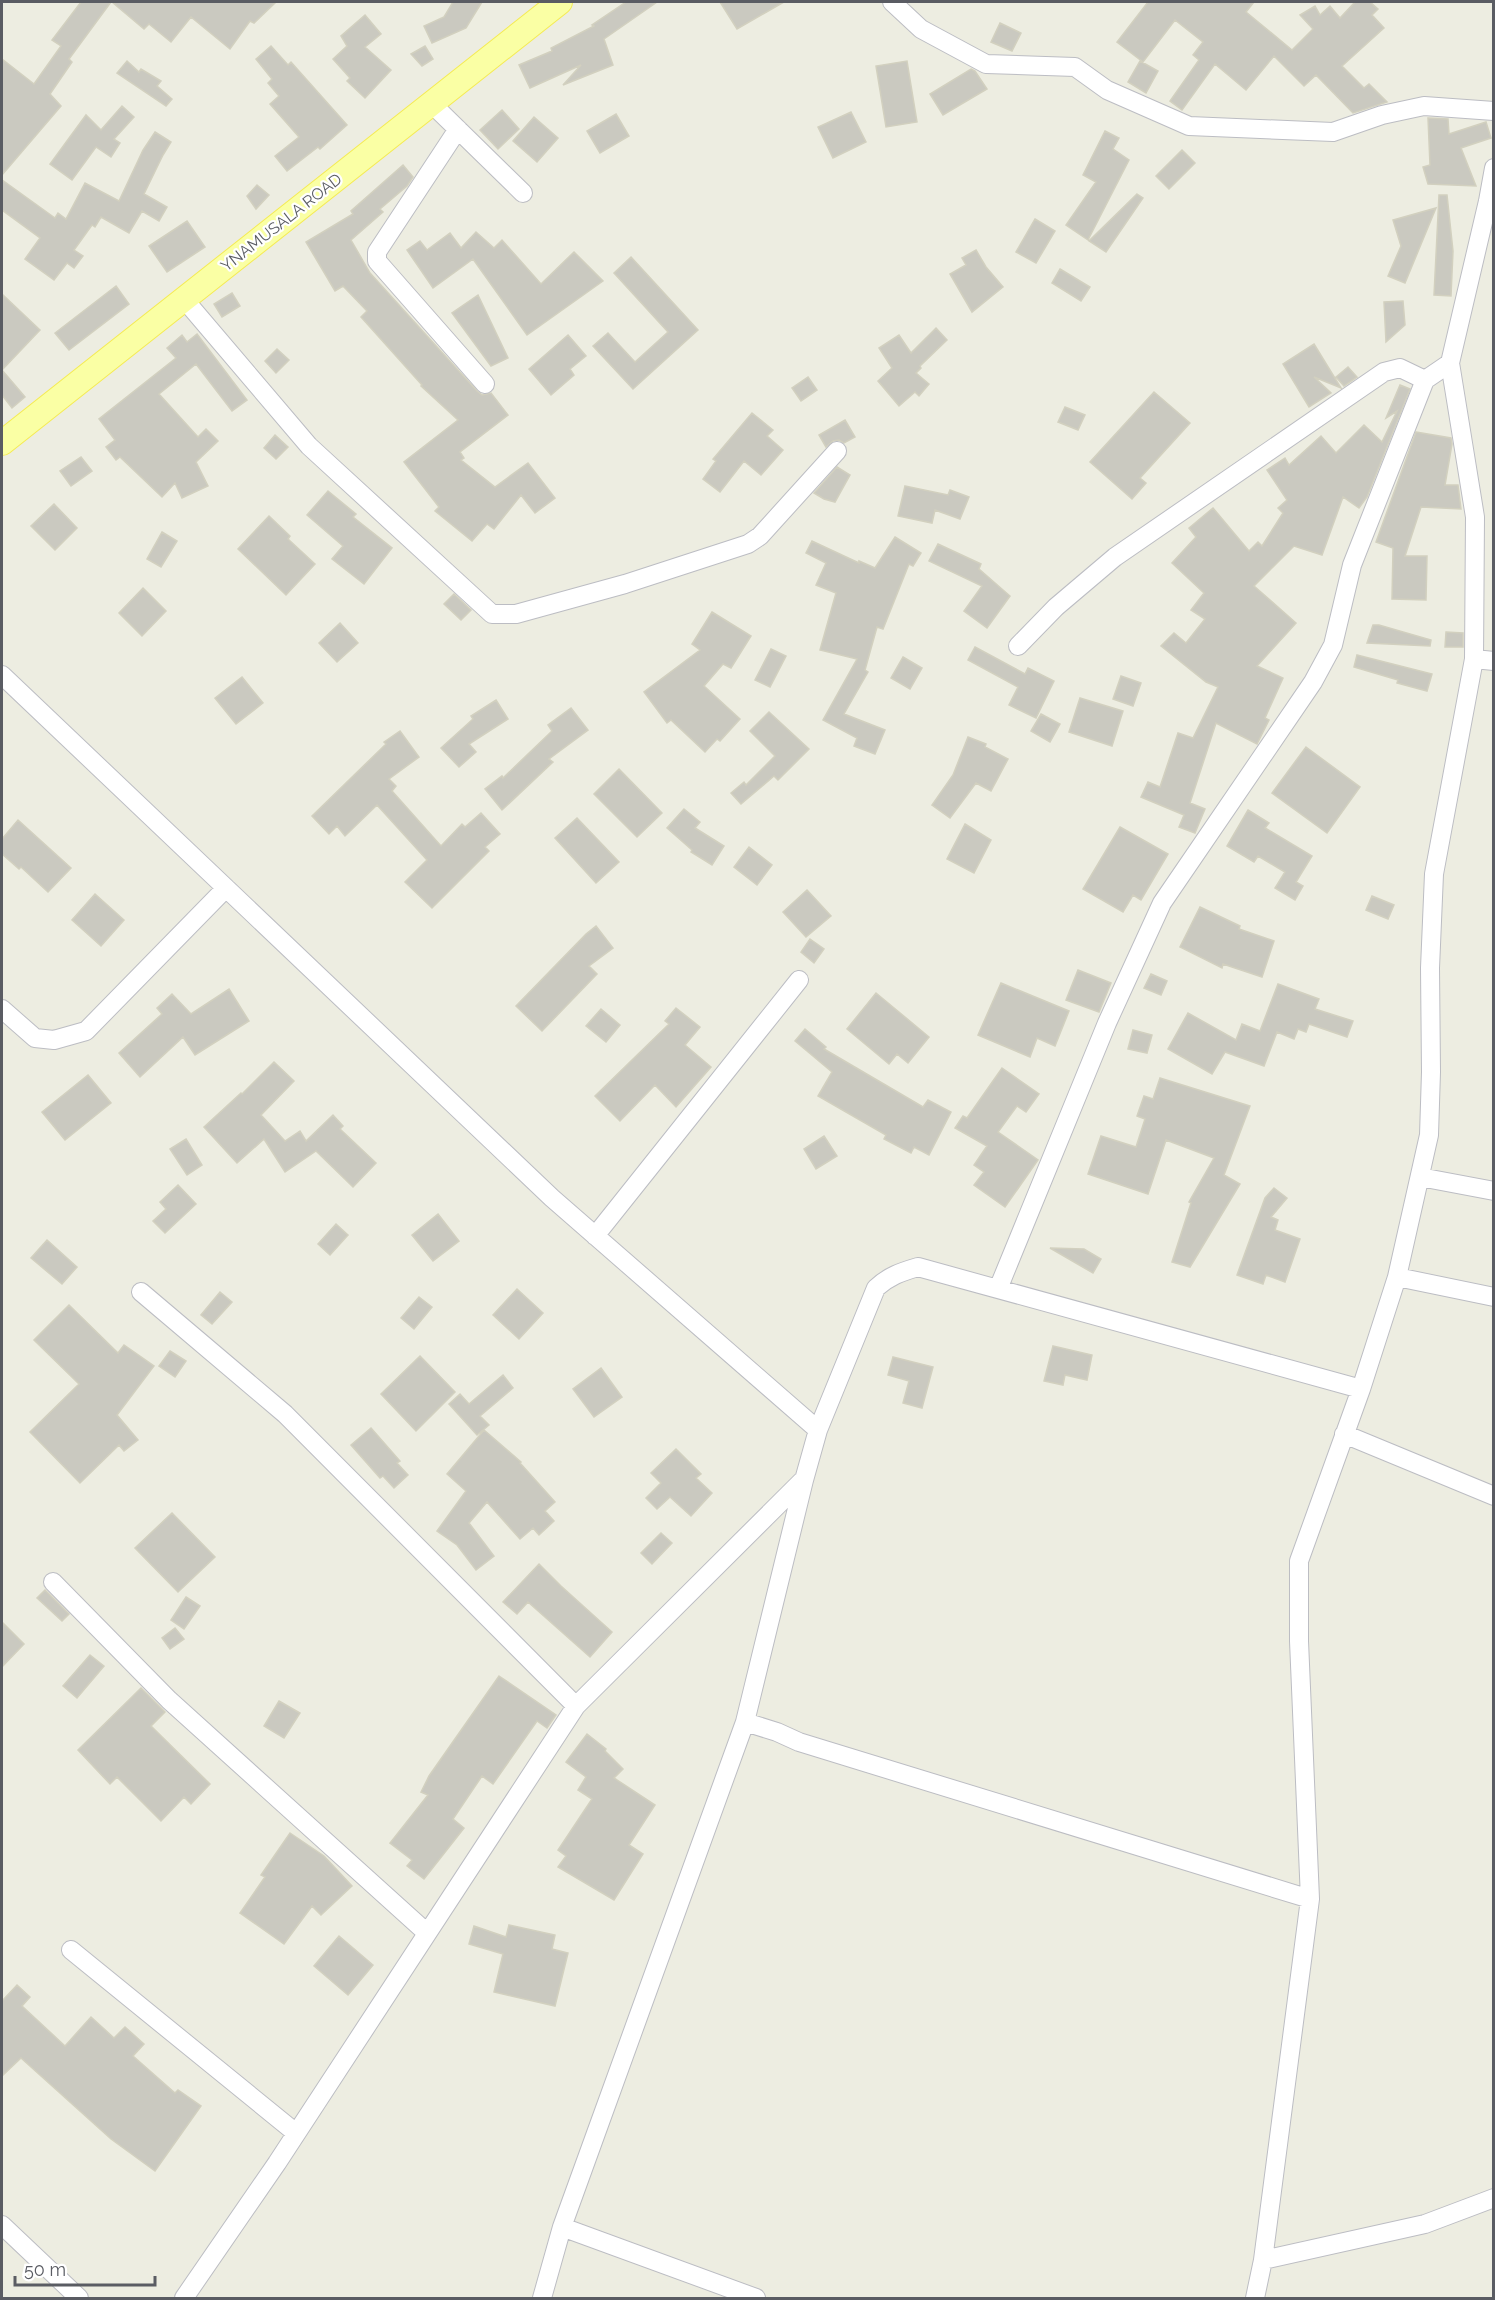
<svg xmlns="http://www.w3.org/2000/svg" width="1495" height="2300" viewBox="0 0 1495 2300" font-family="Raleway,sans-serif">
  <rect width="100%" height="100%" fill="#edede1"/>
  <path fill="#cac9c0" stroke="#d2d0bf" stroke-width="1.5" d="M81,2h30l-42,57 3,3 -22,32 11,12 -59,69v-116l32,25 27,-38 -9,-6z
    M112,2h164l-22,21 -4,-2 -20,28 -39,-32 -20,25 -22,-18 -5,5z
    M453,2h29l-16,26 -34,15 -8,-17 20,-9z
    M626,2h31l-53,37 9,26 -50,20 18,-20 -51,23 -11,-23 33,-14 -1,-3 43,-22 -2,-1z
    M720,2h64l-47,27z
    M1148,2h106l-8,10 46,38 21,-21 -13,-14 15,-9 5,9 10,-9 10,12 15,-16h15l8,7 -6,6 12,13 -42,38 22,22 5,-4 18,18 -34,11 -37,-38 -12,11 -30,-30 -28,34 -31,-26 -33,46 -12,-9 29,-41 -6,-5 10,-13 -28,-22 -32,42 -26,-20z
    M365,15l16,19 -16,13 26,23 -26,28 -18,-17 3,-3 -17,-19 14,-13 -6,-10z
    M1000,23l21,10 -9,18 -21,-9z
    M271,46l17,19 3,-3 56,63 -27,24 -2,-2 -31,24 -12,-15 24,-19 -29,-33 9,-8 -11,-13 4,-4 -16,-20z
    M425,46l8,13 -11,7 -11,-12z
    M127,61l12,11 2,-3 20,12 -4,5 15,13 -6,7 -49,-33z
    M907,61l10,61 -31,5 -10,-61z
    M1140,61l18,10 -12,22 -18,-11z
    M971,69l4,2 12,18 -44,26 -13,-21z
    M122,106l12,11 -20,22 6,4 -9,14 -15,-10 -24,33 -22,-16 36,-49 15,15z
    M502,110l17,19 -21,20 -18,-19z
    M851,112l15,30 -33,16 -15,-31z
    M616,114l13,22 -29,17 -13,-22z
    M534,117l24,21 -21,24 -24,-21z
    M1428,118l20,1 1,15 37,-12 5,16 -30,10 15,38 -48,-2 -5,-17 7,-2z
    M1105,131l14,7 -6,11 16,11 -41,80 -22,-15 30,-43 -13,-7z
    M155,132l16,10 -8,13 -19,39 23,13 -8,14 -17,-10 -13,22 -28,-16 -6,10 -3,-2 -18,25 9,6 -9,12 -7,-5 -13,17 -29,-21 15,-21 -38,-28v-30l53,38 3,-5 8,6 19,-36 34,18 24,-51z
    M1182,150l13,13 -26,26 -13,-13z
    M403,165l10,12 -6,9 -27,23 3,3 -32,28 19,33 107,118 5,4 9,-2 17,22 -48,37 4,6 -3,2 34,27 33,-24 27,35 -20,15 -14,-18 -27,34 -7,-5 -15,17 -37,-30 4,-4 -35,-45 54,-42 -37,-34 1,-1 -61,-68 6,-6 -24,-25 -8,5 -29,-49 47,-28 -2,-3z
    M257,185l12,10 -13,14 -9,-13z
    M1137,194l6,4 -37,54 -17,-11z
    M1439,195h8l6,56 -2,45 -17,-1z
    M1436,208l-31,75 -17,-7 13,-30 -8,-26z
    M1035,219l20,12 -19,32 -20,-11z
    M187,221l18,26 -38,25 -18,-26z
    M476,232l18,16 8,-8 39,44 33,-32 29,29 -76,54 -54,-76 -40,29 -26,-38 13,-9 7,9 23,-17 11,15z
    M976,250l10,17 17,20 -31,25 -22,-38 16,-9 -4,-7z
    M631,257l67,73 -65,59 -40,-43 15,-13 27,29 33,-30 -54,-59z
    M1060,269l30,18 -9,14 -29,-18z
    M116,286l13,18 -60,46 -14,-17z
    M232,293l8,13 -18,11 -8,-13z
    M2,294l38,36 -38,40 23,27 -13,11 -10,-13z
    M478,295l30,63 -17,8 -39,-53z
    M1403,301l2,24 -19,17 -2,-40z
    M936,328l11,12 -27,26 1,2 -5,5 13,11 -10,12 -4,-4 -16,14 -21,-25 14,-13 -13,-20 20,-13 12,18z
    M197,334l50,66 -15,11 -36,-47 -37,30 39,43 8,-8 12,12 -22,21 12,24 -26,12 -7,-15 -13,14 -42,-40 -4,3 -10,-13 9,-7 -16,-21 77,-61 -9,-10 15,-13 5,7z
    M568,335l18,21 -16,13 4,6 -23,20 -22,-26z
    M1314,344l27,44 -27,-11 17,16 -22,14 -26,-43z
    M277,349l12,11 -13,13 -11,-12z
    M1348,367l9,10 -13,9 -8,-9z
    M808,377l9,13 -16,11 -9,-13z
    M1400,385l10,4 -43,108 -8,11 -16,-11 -21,58 -28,-9 -40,40 42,37 -39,43 26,12 -18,40 4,2 -12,24 -41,-21 -26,80 15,6 -10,24 -16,-6 5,-12 -43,-18 7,-15 12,5 18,-54 15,5 25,-51 -12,-5 -45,-36 13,-13 12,10 19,-24 -14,-9 13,-17 -32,-30 24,-26 -7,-9 24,-20 36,43 9,-9 4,4 21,-33 -5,-5 9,-8 -20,-30 18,-12 4,7 32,-29 15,17 28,-28 18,17 15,-31 -11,7z
    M1154,392l36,31 -50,55 6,5 -14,16 -42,-37z
    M1065,407l20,8 -7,15 -20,-8z
    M752,413l21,17 -6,6 16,14 -22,25 -17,-14 -24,31 -17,-13 13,-18 -3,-2z
    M845,420l10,17 -11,6 -5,-3 -6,1 -7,6 -7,-12z
    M1416,432l35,6 1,6 -7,41h13l3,24 -40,-2 -16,49h22l-1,44 -34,-1 1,-51 -17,-6z
    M275,435l13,12 -12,12 -12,-11z
    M81,457l11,14 -21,15 -11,-15z
    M837,467l13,8 -15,27 -11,-3 -10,-6z
    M905,486l43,9 2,-5 19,7 -9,22 -25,-9 -3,13 -34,-7z
    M328,491l28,23 -3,3 39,31 -28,36 -32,-25 11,-13 -36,-31z
    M54,504l23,24 -22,22 -24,-24z
    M269,516l21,20 -2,3 27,25 -29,31 -48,-46z
    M162,532l15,9 -16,26 -14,-8z
    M895,537l26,16 -8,13 -4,-2 -26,65 -6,-2 -12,43 3,2 -24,42 41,16 -10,24 -21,-8 3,-8 -34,-18 34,-61 -37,-9 16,-57 -20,-8 10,-22 -20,-10 6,-12 47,22v-2l16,7z
    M938,544l43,20 -2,5 31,27 -23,32 -23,-17 18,-25 -53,-25z
    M143,588l23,23 -24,25 -23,-23z
    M454,594l17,16 -10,10 -17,-16z
    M712,612l39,24 -20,32 -8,-4 -19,22 36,33 -20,22 -3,-2 -12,13 -34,-32 -4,3 -23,-31 56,-42 -8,-6z
    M340,623l18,20 -21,19 -18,-19z
    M1373,625h6l52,15 -1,6 -63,-3z
    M1446,632l17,1v14h-18z
    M975,647l50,27 3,-6 26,13 -18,37 -27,-13 9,-18 -50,-27z
    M771,649l15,7 -16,31 -15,-7z
    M1357,655l75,19 -5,17 -30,-8 1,-3 -44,-13z
    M903,657l19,11 -12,21 -19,-11z
    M1121,676l20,7 -8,23 -20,-7z
    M242,677l21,26 -27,21 -21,-26z
    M1080,698l43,13 -11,35 -43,-14z
    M496,700l12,19 -39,25 7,8 -17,15 -18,-19 32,-29 -2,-3z
    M571,708l17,22 -39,29 4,3 -51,48 -17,-21 17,-13 1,2 49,-47 -4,-6z
    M769,712l40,37 -31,31 -4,-4 -33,28 -10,-11 13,-11 2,3 29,-29 -25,-25z
    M1041,714l19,10 -10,18 -19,-11z
    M400,731l19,26 -30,22 7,7 -4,5 49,55 21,-22 3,3 16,-14 19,21 -15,13 4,4 -57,57 -27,-26 22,-22 -50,-55 -32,31 -8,-10 -8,8 -17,-18 74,-72 -2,-2z
    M968,737l18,7 -1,3 23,12 -17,32 -15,-8 -26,35 -18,-13 21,-30z
    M1306,747l54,40 -33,46 -55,-40z
    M619,769l43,44 -25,24 -43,-43z
    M684,809l16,13 -5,6 29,18 -12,19 -21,-13 1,-2 -25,-22z
    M1248,810l21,13 -4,5 47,28 -16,26 7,4 -8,14 -20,-12 10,-16 -27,-16 -4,6 -27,-16z
    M577,818l42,44 -23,21 -41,-45z
    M18,820l53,48 -23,24 -27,-25 -2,2 -17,-15v-15z
    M965,824l26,16 -17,33 -27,-14z
    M1120,827l48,27 -27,46 -8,-5 -10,17 -40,-23z
    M749,847l23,18 -15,20 -23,-18z
    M807,890l24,26 -25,21 -23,-25z
    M95,894l29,26 -23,26 -29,-26z
    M1372,896l22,9 -6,14 -22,-9z
    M1200,907l40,19 -1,3 35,12 -12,36 -39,-13 -1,4 -42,-21z
    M596,926l17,22 -24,18 8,8 -55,57 -26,-25 70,-72z
    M810,939l14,10 -10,14 -13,-11z
    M1078,970l33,13 -12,29 -33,-12z
    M1151,974l16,7 -6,14 -17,-7z
    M1001,983l68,28 -14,35 -18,-8 -7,19 -52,-22z
    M1278,984l41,15 -4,10 38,12 -6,16 -38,-13 -3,8 -8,-3 -4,10 -17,-7 -13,34 -39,-14 -13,22 -44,-25 20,-36 48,27 6,-16 18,7z
    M229,989l20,32 -54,34 -12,-18 -43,40 -21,-24 43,-39 -5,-6 15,-14 19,20z
    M876,993l53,44 -21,26 -11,-9 -8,10 -42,-35z
    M676,1008l24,19 -15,18 26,22 -35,40 -21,-22 -35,36 -25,-25 74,-72 -4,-3z
    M601,1009l19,16 -14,17 -20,-16z
    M805,1029l21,18 -2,2 99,58 5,-7 23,12 -22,43 -15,-8 -3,6 -27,-14 2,-4 -68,-39 14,-24 -37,-31z
    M1133,1030l19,5 -5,18 -19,-4z
    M274,1062l20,19 -33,34 24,26 15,-10 6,10 27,-26 10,11 -3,3 36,34 -23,24 -37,-36 -31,21 -21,-33 -27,24 -33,-36 37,-34 1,1z
    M1002,1068l37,26 -13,18 -9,-6 -19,26 40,28 -33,47 -31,-22 10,-13 -10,-7 13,-19 -32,-18 8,-12 4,2z
    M88,1075l23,28 -46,37 -23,-28z
    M1160,1078l90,28 -26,69 16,9 -50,83 -18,-5 19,-59 -2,-1 25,-44 -48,-18 -18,54 -60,-20 13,-38 35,11 9,-28 -8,-3 7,-20 9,3z
    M824,1136l13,20 -21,13 -12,-20z
    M186,1139l16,26 -15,10 -17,-26z
    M178,1185l18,19 -31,29 -12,-12 13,-12 -6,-7z
    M1274,1188l13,10 -16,19 7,3 -3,10 25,9 -15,43 -19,-7 -3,9 -26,-9 28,-77z
    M438,1214l21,27 -26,20 -21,-26z
    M336,1224l12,11 -18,20 -12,-11z
    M47,1240l30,27 -15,17 -31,-26z
    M1050,1248l34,1 17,10 -8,14z
    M517,1289l26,24 -24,26 -26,-24z
    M220,1292l12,10 -20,22 -11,-9z
    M419,1297l13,10 -18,22 -13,-11z
    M69,1305l49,48 6,-8 30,21 -37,49 21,25 -14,11 -5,-6 -39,38 -50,-51 49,-48 -45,-44z
    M1053,1346l39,9 -5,25 -22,-5 -2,10 -19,-4z
    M170,1351l16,10 -11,16 -16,-11z
    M420,1356l35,36 -39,39 -35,-37z
    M893,1357l40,10 -11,41 -19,-5 6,-22 -21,-6z
    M601,1368l21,29 -28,20 -21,-28z
    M503,1375l10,13 -33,28 9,9 -12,10 -28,-31 11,-10 9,10z
    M371,1428l29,33 -3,2 11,12 -14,13 -11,-12 -3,2 -29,-33z
    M484,1430l37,32 -1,1 35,39 -10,9 9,10 -15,14 -6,-7 -13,11 -33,-37 -18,21 25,33 -18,14 -19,-25 -20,-14 29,-40 -19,-17z
    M676,1449l25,25 -5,4 16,15 -21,23 -21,-19 -13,12 -11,-11 15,-15 -10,-10z
    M172,1513l43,44 -37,35 -43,-44z
    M661,1533l11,10 -20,21 -11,-11z
    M539,1564l22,22 51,46 -22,25 -62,-55 -11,12 -14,-12z
    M45,1590l24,24 -7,7 -25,-23z
    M186,1597l14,9 -16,23 -13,-9z
    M2,1622l22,22 -22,23z
    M175,1628l9,11 -14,10 -8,-11z
    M90,1655l14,11 -27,32 -14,-12z
    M499,1676l57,39 -9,13 -10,-7 -44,63 -11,-8 -29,43 11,9 -40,51 -17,-13 5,-6 -22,-17 38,-48 -7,-3 8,-16z
    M141,1688l24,24 -14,14 59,58 -19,20 -7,-7 -23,24 -44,-44 -7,7 -32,-34z
    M279,1701l21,12 -16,25 -20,-12z
    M587,1734l19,15 -1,2 18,18 -9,9 41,27 -26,40 14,9 -29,46 -56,-33 8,-11 -8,-6 34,-51 -14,-9 8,-13 -20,-15z
    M290,1833l34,23 28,30 -31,29 -9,-9 -28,38 -44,-31 25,-36 -4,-2z
    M509,1925l46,10 -3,14 16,4 -13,53 -61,-14 9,-38 -34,-10 5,-18 32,11z
    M339,1936l34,29 -25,30 -34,-29z
    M17,1985l13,12 -8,9 43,40 26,-29 23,21 11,-11 19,17 -11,12 42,37 3,-3 23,16 -46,65 -44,-32 -90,-81 -19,18v-75z"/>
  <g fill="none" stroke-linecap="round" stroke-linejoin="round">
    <g stroke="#bcbdc3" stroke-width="20">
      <path id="minor" d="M892,2l29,27 65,35 89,3 32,23 82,36 144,6 49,-17 42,-9 70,5
        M431,103l92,90
        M458,129l-81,123v9l108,123
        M184,299l125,147 183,168h24l109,-30 123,-40 12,-8 77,-85
        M1018,646l38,-39 59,-50 269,-185 16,-4 25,12
        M1474,659l20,2
        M2,675l550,523 266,232 -14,50 -59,242 32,10 22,10 511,157
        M2,1009l33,29 19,2 32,-9 140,-143
        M1420,1177l74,14
        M595,1236l204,-256
        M1397,1277l97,20
        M998,1289l109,-266 55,-120 151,-221 20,-37 19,-80 73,-185 25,-17
        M141,1292l144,122 291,292
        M818,1430l58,-142c13,-12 25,-16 42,-21l443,122
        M1344,1434l150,62
        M53,1582l116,118 258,233
        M745,1722l-183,505 194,71
        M71,1950l225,183
        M2,2225l77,73
        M1263,2260l162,-36 69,-26
        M184,2298l93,-135 299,-457 226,-225
        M542,2298l20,-71
        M1255,2298l8,-38 47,-361 -11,-258v-80l62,-172 36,-112 32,-142 2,-63 -1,-104 4,-94 40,-215 1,-142 -25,-154 38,-162 6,-33"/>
    </g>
    <g stroke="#f5eb53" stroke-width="26">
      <path id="major" d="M2,443l558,-441"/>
    </g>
    <use href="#minor" stroke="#fff" stroke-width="18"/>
    <use href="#major" stroke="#faffa4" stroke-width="24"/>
  </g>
  <g text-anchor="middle" stroke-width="4.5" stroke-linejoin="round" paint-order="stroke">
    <g font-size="16" fill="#5a5c63" stroke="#fff">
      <text transform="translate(281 222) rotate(-38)" y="6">YNAMUSALA ROAD</text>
    </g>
  </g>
  <rect width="1495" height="2300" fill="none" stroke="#5a5c63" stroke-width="6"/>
  <path d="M15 2276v9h140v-9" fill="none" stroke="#5a5c63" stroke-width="3"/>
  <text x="24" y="2276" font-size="18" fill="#5a5c63" stroke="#ffffff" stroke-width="4.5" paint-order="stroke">50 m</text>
</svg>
